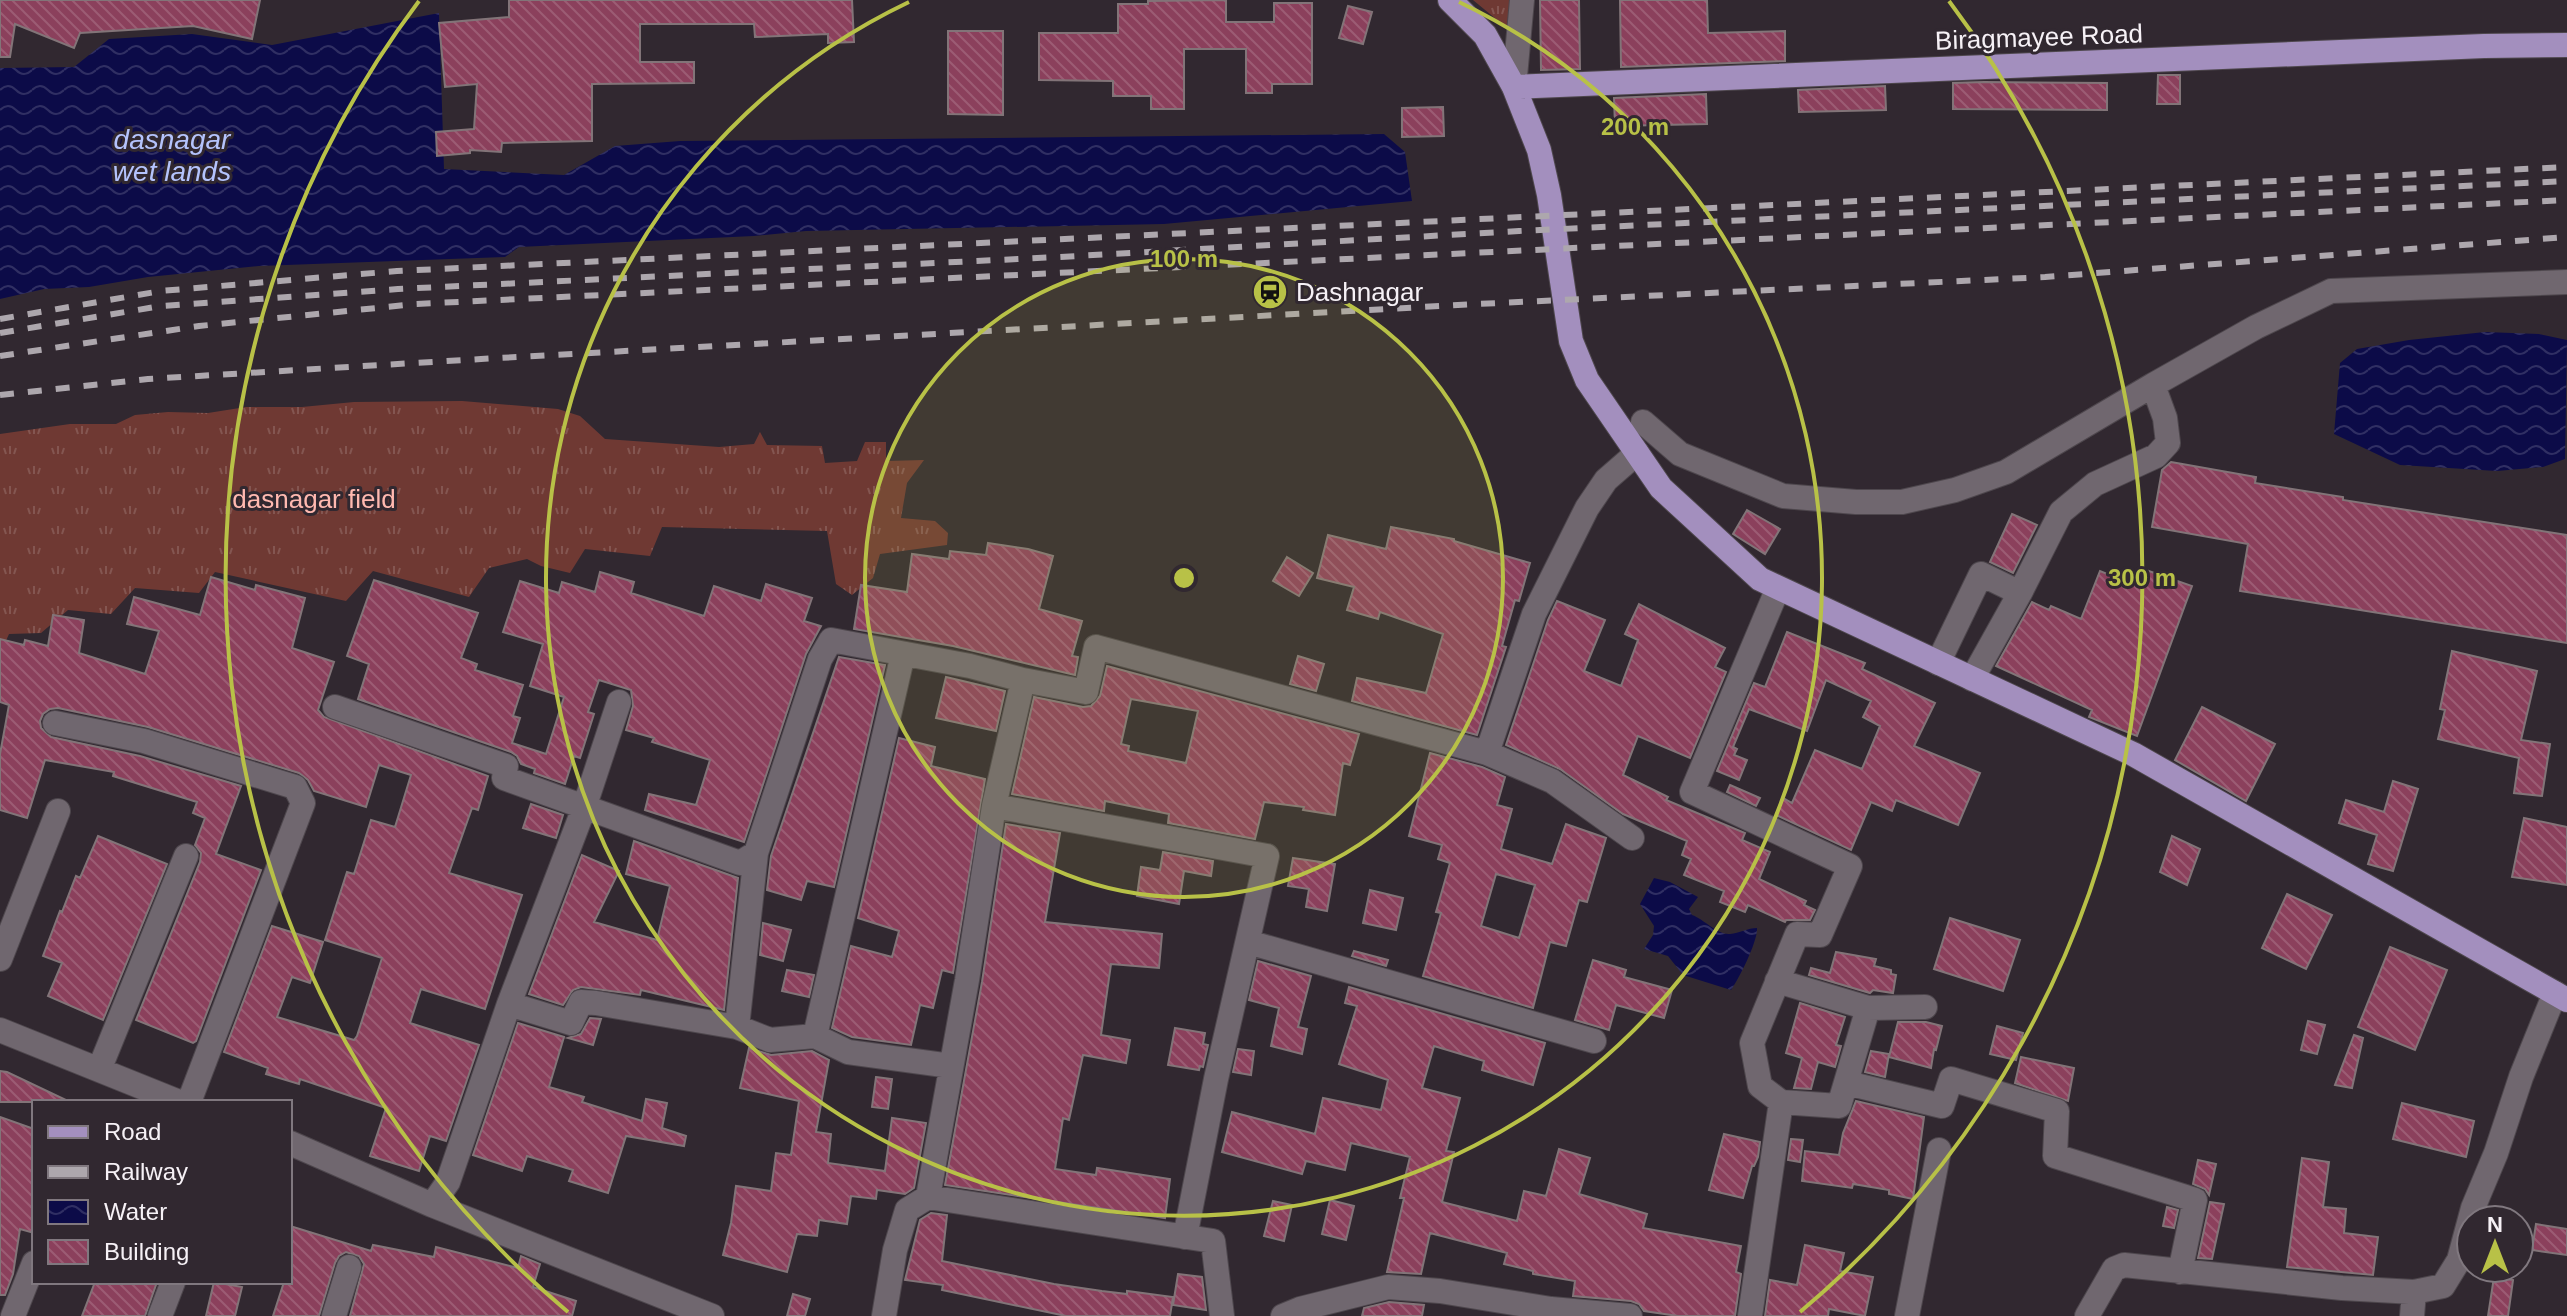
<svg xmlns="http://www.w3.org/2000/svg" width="2567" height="1316" viewBox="0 0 2567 1316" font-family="Helvetica,sans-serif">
  <defs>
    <pattern id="grass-tufts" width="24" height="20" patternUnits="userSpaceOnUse" patternTransform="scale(2)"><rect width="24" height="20" fill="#6f3933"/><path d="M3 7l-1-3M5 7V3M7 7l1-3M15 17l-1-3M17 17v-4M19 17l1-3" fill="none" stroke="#845651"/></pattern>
    <pattern id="water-waves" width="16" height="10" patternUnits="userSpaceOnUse" patternTransform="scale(2)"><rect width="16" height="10" fill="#0c0b48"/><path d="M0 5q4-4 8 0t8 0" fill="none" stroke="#302f63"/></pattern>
    <pattern id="building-back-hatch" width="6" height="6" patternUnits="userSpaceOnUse" patternTransform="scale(2)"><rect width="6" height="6" fill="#8b405c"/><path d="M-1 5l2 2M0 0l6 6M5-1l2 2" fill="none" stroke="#9c5c74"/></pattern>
  </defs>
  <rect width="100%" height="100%" fill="#312830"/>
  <path fill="url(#grass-tufts)" d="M1473,0h44l-4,33z
    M462,401l96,8 22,7 25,23 114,8 35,-3 6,-12 7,13 55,1 3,17 32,-2 8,-19h21v19l38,-1 -17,23 -6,35 34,3 13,12 -1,12 -67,9 -7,24 -21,17 -16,-11 -9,-53 -165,-4 -12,29 -65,-7 -15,24 -29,-7 -14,-7 -38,9 -20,29 -96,-26 -27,30 -131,-29 -16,21 -64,-5 -24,26 -43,-4 -27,23 -32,1 -9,20v-220l70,-10h46l19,-9 33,-3 40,1 38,-6h56l52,-5z"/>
  <path fill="url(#water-waves)" d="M439,13l5,156 120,6 51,-29 65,-5 704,-7 21,18 7,49 -248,23 -358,7 -52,5 -235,11 -14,10 -246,9 -111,11 -59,10 -45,2 -44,10v-231l74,-1 35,-28 83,-5 80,11z
    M2485,332l54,2 28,6 -2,119 -22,8 -46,4 -97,-6 -66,-31 6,-71 17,-14 52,-9z
    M1654,878l16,4 28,15 -9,12 3,6c12,4 25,20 38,19 9,-1 18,-6 27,-6 1,13 -18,51 -26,62l-48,-15 -15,-19 -24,-7 9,-14 1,-9 -14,-22z"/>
  <path fill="url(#building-back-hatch)" stroke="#827478" stroke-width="2" fill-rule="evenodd" d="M0,0h260l-8,39 -59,-13 -113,7 -6,15 -59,-24 -5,33h-10z
    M509,0h343l2,42 -26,1v-9l-73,3 -1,-13h-114v38h54v21l-102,1v57l-90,2 -1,9 -31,-2v3l-33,3 -1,-24 38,-3 3,-45 -32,3 -6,-64 70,-6z
    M1226,0v22h48v-19h38v81h-40v9h-26v-44h-62v60h-33v-13h-38v-15l-74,-1v-47h79v-29h30v-3z
    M1540,0h39l1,69 -39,1z
    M1620,0h87l1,33 77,-2v30l-164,6z
    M1348,6l24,6 -9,32 -24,-6z
    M948,31h55v84l-55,-1z
    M2158,75h22v29h-23z
    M1984,82l123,1v27l-154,-1v-26z
    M1885,86l1,24 -87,2 -1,-22z
    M1706,94l1,30 -92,2 -1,-28z
    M1443,107l1,29 -42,1v-29z
    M2171,462l85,15 -1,6 88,14v3l224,35v108l-327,-52 8,-47 -96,-17 10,-57z
    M1747,510l33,19 -15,25 -32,-20z
    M2012,514l25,11 -24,48 -23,-11z
    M1391,527l63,12v2l76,22 -11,38 -4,-1 -13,46 4,1 -29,88 -125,-34 5,-23 69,15 17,-59 -63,-22 -2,7 -31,-9 7,-23 -37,-9 11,-43 58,14z
    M988,543l40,6 25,7 -14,53 43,12 -10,35 6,1 -3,18 -122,-29 -99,-17 7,-44 46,7 5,-38 37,5 1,-8 36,4z
    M1287,557l26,16 -14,23 -26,-15z
    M2143,569l49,17 -55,150 -48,-19 3,-7 -96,-44 36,-64 17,8 2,-4 30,13 19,-48 37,15z
    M600,572l34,10 -3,11 73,23 10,-30 47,15 5,-17 46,14 -8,23 17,5 -15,28 -62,188 -99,-32 4,-16 47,11 14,-45 -58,-18 2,-4 -28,-8 7,-24 -2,-16 -32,-10 -11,32 6,2 -14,44 -6,-2 -9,28 -31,-11 1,-4 -14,-5 -4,-8 -6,-4 -153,-53 11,-35 -22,-8 27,-76 104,33 -17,45 16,6 -2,6 48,15 -10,31 7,2 -8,25 34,11 18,-57 -34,-11 13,-42 -40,-12 17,-51 39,12 3,-11 33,10z
    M211,577l44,13 1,-5 49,13 -13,50 42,14 -16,48 6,7 164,59 -10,34 -6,-2 -23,65 73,22 -37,114 -64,-20 -11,34 69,22 -33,96 -16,-5 -11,35 -49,-15 16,-48 -86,-29 -1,5 -33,-10 2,-6 -44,-16 48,-126 51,16 -13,41 -18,-6 -15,40 77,23 3,-4 25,-78 -57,-18 22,-68 7,2 17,-54 24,7 16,-52 -32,-10 -13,42 -52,-16 -6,-11 -9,-7 -151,-46 -90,-19 -8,1 -7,5 -3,7 1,7 10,9 89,19 101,30 -25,68 45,16 -65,171 -3,2 -57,-23 64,-158 1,-9 -6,-8 10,-27 -12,-5 4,-11 -84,-26 1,-4 -69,-12 -18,58 -27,-8v-56l9,-49 -9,-3v-63l24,6 1,-5 23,6 5,-31 31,5 -5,33 66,21 14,-43 -32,-7 7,-27 66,18z
    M1557,601l48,19 -21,51 37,15 17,-46 -13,-6 14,-30 86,44 -10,19 11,5 -36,86 -52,-22 -15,39 45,22 -2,3 79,33 -3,7 28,12 -11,27 47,22 -2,4 11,5 -5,10h-24l-1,2 -37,-17 -3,7 -25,-10 4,-11 -40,-16 7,-16 -9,-4 5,-14 -64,-27 -63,-45 -54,-24 42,-125z
    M1787,632l78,31 -3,6 73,34 -21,43 66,27 -22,52 -62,-25 -4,11 -21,-9 -20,48 -75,-35 7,-17 9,5 23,-53 47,19 18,-43 -17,-9 8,-16 -45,-21 -19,51 -58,-22 -16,38 4,2 -3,6 13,5 -8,20 -22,-9 37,-88 11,4z
    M2452,651l85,20 -16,69 29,4 -8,52 -28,-3 5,-35 -81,-19 7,-29 -5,-1z
    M1298,656l26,8 -8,27 -26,-7z
    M839,657l46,8 -51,222 -27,-6 -6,19 -34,-10 4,-34z
    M1107,666l252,68 -9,31 -7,-2 -8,52 -32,-5 1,-3 -40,-5 -9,37 -87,-16 1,-9 -64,-13 -1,10 -92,-17 22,-97 49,10 8,-1 9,-10zM1131,699l67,12 -12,52 -58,-12 1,-5 -8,-2z
    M946,677l59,14 -9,40 -60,-13z
    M2202,707l73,37 -29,57 -71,-41z
    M899,738l36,9 -4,19 54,13 -32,194 -11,-3 -9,38 -13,-3 -9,40 -59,-8 -20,-9 19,-82 41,11 7,-26 -41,-13z
    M1430,753l52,14 23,10 -8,28 15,4 -11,40 51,15 14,-40 40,14 -19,64 -8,-2 -13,46 -16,-4 -17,66 -110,-32 18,-63 -5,-1 14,-49 -12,-4 4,-14 -33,-9zM1496,874l39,11 -16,53 -38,-12z
    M2393,781l25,8 -25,82 -25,-7 9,-29 -38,-12 7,-23 38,12z
    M1730,785l30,13 -4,8 -29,-14z
    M531,804l32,11 -7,23 -33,-10z
    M2524,818l43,9v58l-55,-8z
    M1006,824l54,9 -15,89 117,12 -3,34 -48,-4 -10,71 29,5 -4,23 -43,-8 -14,65 -6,-2 -8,51 41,6 1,-7 73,11 -5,39 -220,-33 37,-203z
    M98,836l69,28 -64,156 -55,-24 14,-33 -19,-7 17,-45 2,1 14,-36 4,2z
    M2172,836l28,13 -13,36 -27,-13z
    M634,841l104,37 -14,132 -83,-20 -1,5 -59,-8 -8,3 -10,15 -34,-11 53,-139 37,16 -25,51 63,18 13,-54 -44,-12z
    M1163,852l50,9 -2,15 -27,-5 -5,33 -42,-8 4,-29 19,3z
    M1293,858l42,6 -8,47 -21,-4 3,-18 -21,-3z
    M1370,890l33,8 -7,32 -33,-7z
    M2287,894l45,21 -26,54 -44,-21z
    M1950,918l70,22 -17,51 -69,-22z
    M763,923l28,7 -8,31 -23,-6z
    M2390,947l57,23 -32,80 -57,-23z
    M1354,951l34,9 -2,6 -34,-10z
    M1836,952l40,7 -2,7 17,4v4l5,1 -3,18 -20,-3 -3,3 -61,-18 2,-7 19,5z
    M1593,960l33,10 -2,7 48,13 -8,28 -48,-13 -7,25 -34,-10z
    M1258,961l53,15 -13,51 9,2 -5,25 -31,-8 8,-38 -30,-8z
    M787,970l27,5 -5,22 -27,-6z
    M1349,987l196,56 -12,42 -51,-15 2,-9 -50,-15 -12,42 38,10 -14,53 8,1 -12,50 75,19 7,-30 22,5 13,-47 31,9 -11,36 68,20 -4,14 98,18 -5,26 5,2 -6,42h-57l-34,-5 -5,-7 -8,-3 -58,-5 2,-15 -42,-7v-3l-29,-7 3,-11 -77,-20 -9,41 -34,-2 17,-74h-4l10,-41 -59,-14 -6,27 -39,-9 -4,13 -80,-22 10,-40 83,22 8,-36 58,12 7,-30 -49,-16 18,-58 -12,-3z
    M1800,1003l45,14 -9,28 5,1 -6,21 -17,-5 -7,27 -17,-1 8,-30 -16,-5z
    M590,1018l11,1 -8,26 -25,-7 13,-4z
    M2308,1021l17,4 -8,29 -16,-4z
    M1898,1022h28l16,4 -6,24 -2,-1 -3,19 -42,-11z
    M518,1023l46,14 -15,50 35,10 -2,5 60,19 4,-22 21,4 -5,25 24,8 -2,10 -58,-10 -18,57 -39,-12 4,-11 -46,-14 -5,15 -49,-16z
    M1997,1026l26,7 -7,27 -26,-6z
    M1175,1028l30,5 -2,11 5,1 -5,22 -3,-1 -1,4 -31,-5z
    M2354,1035l9,3 -11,50 -17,-3z
    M749,1048l22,7 41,-4 17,9 -13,72 15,2 -3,29 57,8 7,-53 34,5 -12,65 -9,6 -28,-4 -1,9 -25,-3 -4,28 -28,-4 -2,16 -20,-2 -10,38 -64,-17 8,-32 5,-37 35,5 5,-38 15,2 8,-54 -59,-13z
    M1238,1049l16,2 -3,24 -18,-3z
    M1871,1051l18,3 -4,23 -20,-5z
    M2021,1057l53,11 -6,33 -53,-18z
    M0,1071l7,1 63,30h-70z
    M876,1077l16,2 -4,30 -16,-2z
    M1856,1101l68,16 -11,82 -24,-5v-4l-36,-6 -1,4 -50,-7 3,-30 34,4 4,-22z
    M2402,1103l72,18 -8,36 -73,-18z
    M0,1117l34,12v104l-14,-4 -7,45 -8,21h-5z
    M1724,1134l36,8 -2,15 -4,9h-2l-9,32 -34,-8z
    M1791,1139l12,1 -3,22 -12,-2z
    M2302,1158l27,4 -6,45 23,2 -2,24 34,4 -5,38 -86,-8z
    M2198,1160l18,4 -7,31 -4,-6 -12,-5z
    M1330,1200l24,6 -8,34 -24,-6z
    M1273,1201l19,4 -8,36 -20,-5z
    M2210,1202l14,2 -12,55 -14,-1z
    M2167,1207l11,3 -4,18 -11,-2z
    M931,1213l16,2 -5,46 112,23 48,7 25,3v-3l46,6 -3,19h-104l-124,-26 1,-5 -38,-5 15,-60z
    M2536,1224l31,5v26l-35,-5z
    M290,1226l81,25 2,-6 61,12 2,-10 82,21 3,-12 19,8 -7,23 43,14 -4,15h-222l14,-52 -5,-8 -13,-4 -7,4 -4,7 -16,53h-46l11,-34h6z
    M1805,1245l39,8 -4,18 33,6 -8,39 -36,-7 -1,7h-63l5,-36 27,5z
    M1178,1274l24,3 4,33 -33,-5z
    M2494,1277l19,3 -5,36h-20z
    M95,1282h62l-12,34h-63z
    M214,1282l28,5 -7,29h-29z
    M793,1294l17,5 -5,17h-18z
    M1389,1302l35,3 -2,11h-60l2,-8z"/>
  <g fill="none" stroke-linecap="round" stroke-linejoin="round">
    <g stroke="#4e474d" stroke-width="26">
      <path id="minor" d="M1514,87l8,-87
        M1643,422l37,32 103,42 73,6h46l53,-12 51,-18 147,-87
        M1938,663l43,-89 39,19
        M1972,679l48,-86 41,-81 34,-28 61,-28 12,-13 -3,-25 -12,-33 103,-58 75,-36 236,-9
        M335,707l171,59 -2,12 236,85 16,-10
        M55,723l89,18 151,46 8,16 -114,299
        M1487,753l65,28 80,57
        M1248,942l346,99
        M0,959l58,-148
        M1777,981l91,27 57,-1
        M509,1004l62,19 10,-21 15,1 141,24 33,13 45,-4 33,16 103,14
        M737,1027l19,-174 64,-194 11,-19 139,26 53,14
        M0,1030l179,72
        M815,1036l88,-382
        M99,1070l87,-214
        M1847,1083l95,23 9,-27 106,32 -2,45 140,44 -15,72
        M1781,1102l58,4 29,-98
        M290,1143l142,62 280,111
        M928,1197l39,-217 27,-174
        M432,1205l16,-23 61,-178 75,-196 35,-106
        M1185,1237l31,-158 51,-223 -273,-50 29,-126 63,12 10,-45 391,106 47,-139 53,-106 19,-28 31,-27
        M13,1316l21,-53
        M160,1316l13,-34
        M334,1316l15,-49
        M884,1316l11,-66 12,-40 21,-13 285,44 9,75
        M1283,1316l17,-7 88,-22 52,4 111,18 79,7
        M1750,1316l31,-214 -21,-16 -8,-43 45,-109 23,1 30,-69 -158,-74 86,-204
        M1907,1316l32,-166
        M2087,1316l27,-47 10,-4 218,23 72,4 29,-6 16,-26 14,-52 23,-55 25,-76 34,-84
        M2412,1316l2,-24"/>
    </g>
    <g stroke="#4e474d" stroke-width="26">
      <path id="major" d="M1450,0l35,35 29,52 25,63 10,45 22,146 16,39 74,108 99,91 373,175 434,246
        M1514,87l970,-41 83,-1"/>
    </g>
    <use href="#minor" stroke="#70676f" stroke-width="24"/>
    <use href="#major" stroke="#a38fbe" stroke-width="24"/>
    <path stroke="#ada7ad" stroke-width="6" stroke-dasharray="14 14" stroke-linecap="butt" d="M0,319l161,-28 236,-20 2170,-104
      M0,333l161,-27 237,-17 661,-32 460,-26 1048,-50
      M0,356l199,-30 217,-22 2151,-104
      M0,395l148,-16 333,-20 996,-55 568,-27 522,-40"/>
  </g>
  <circle cx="1184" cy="578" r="319" fill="#b8c147" fill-opacity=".12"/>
  <g fill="none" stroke="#b8c147" stroke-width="4">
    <circle cx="1184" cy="578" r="319"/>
    <path d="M1459 2A638 638 0 1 1 909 2"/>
    <path d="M568 1312A958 958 0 0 1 419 1M1949 1A958 958 0 0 1 1800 1312"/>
  </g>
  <defs>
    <g id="station-disc" transform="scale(1.8)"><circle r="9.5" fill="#b8c147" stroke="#312830"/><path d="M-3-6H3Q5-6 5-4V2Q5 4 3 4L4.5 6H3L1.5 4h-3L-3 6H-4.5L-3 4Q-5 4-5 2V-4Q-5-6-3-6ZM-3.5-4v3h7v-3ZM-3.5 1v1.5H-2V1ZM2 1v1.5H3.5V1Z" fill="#111"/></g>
  </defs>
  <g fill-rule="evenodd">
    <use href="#station-disc" x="1270" y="292"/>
  </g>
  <g text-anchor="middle" stroke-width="6" stroke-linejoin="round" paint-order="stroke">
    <g font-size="26" fill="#f6f1f6" stroke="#312830">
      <text transform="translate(2039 37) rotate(-2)" y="9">Biragmayee Road</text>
    </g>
    <g font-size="26" fill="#f6f1f6" stroke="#312830" text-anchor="start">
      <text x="1296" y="301">Dashnagar</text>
    </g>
    <g font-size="26" fill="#ffb9b0" stroke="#312830">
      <text x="314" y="508">dasnagar field</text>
    </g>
    <g font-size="28" font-style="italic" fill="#b4c3fc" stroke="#312830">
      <text x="172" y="149">dasnagar<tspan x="172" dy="32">wet lands</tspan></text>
    </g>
  </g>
  <circle cx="1184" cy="578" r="12" fill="#b8c147" stroke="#312830" stroke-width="4"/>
  <g font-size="24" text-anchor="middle" font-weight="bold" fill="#b8c147" stroke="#312830" stroke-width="6" stroke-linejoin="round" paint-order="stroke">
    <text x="1635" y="135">200 m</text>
    <text x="1184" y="267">100 m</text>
    <text x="2142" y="586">300 m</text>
  </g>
  <rect x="32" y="1100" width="260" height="184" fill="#312830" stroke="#80787f" stroke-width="2"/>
  <rect x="48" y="1126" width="40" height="12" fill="#a38fbe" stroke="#80787f" stroke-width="2"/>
  <text x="104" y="1140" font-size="24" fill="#f6f1f6">Road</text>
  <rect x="48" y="1166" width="40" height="12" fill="#ada7ad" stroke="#80787f" stroke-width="2"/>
  <text x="104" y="1180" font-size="24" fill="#f6f1f6">Railway</text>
  <rect x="48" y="1200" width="40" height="24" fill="url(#water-waves)" stroke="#80787f" stroke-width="2"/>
  <text x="104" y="1220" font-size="24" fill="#f6f1f6">Water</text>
  <rect x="48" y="1240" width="40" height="24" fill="url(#building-back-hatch)" stroke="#80787f" stroke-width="2"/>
  <text x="104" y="1260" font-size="24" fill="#f6f1f6">Building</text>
  <g transform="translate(2495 1244)"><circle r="38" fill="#312830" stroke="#80787f" stroke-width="2"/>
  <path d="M0-6L14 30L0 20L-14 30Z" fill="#b8c147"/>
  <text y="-12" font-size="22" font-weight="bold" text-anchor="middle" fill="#f6f1f6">N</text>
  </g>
</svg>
